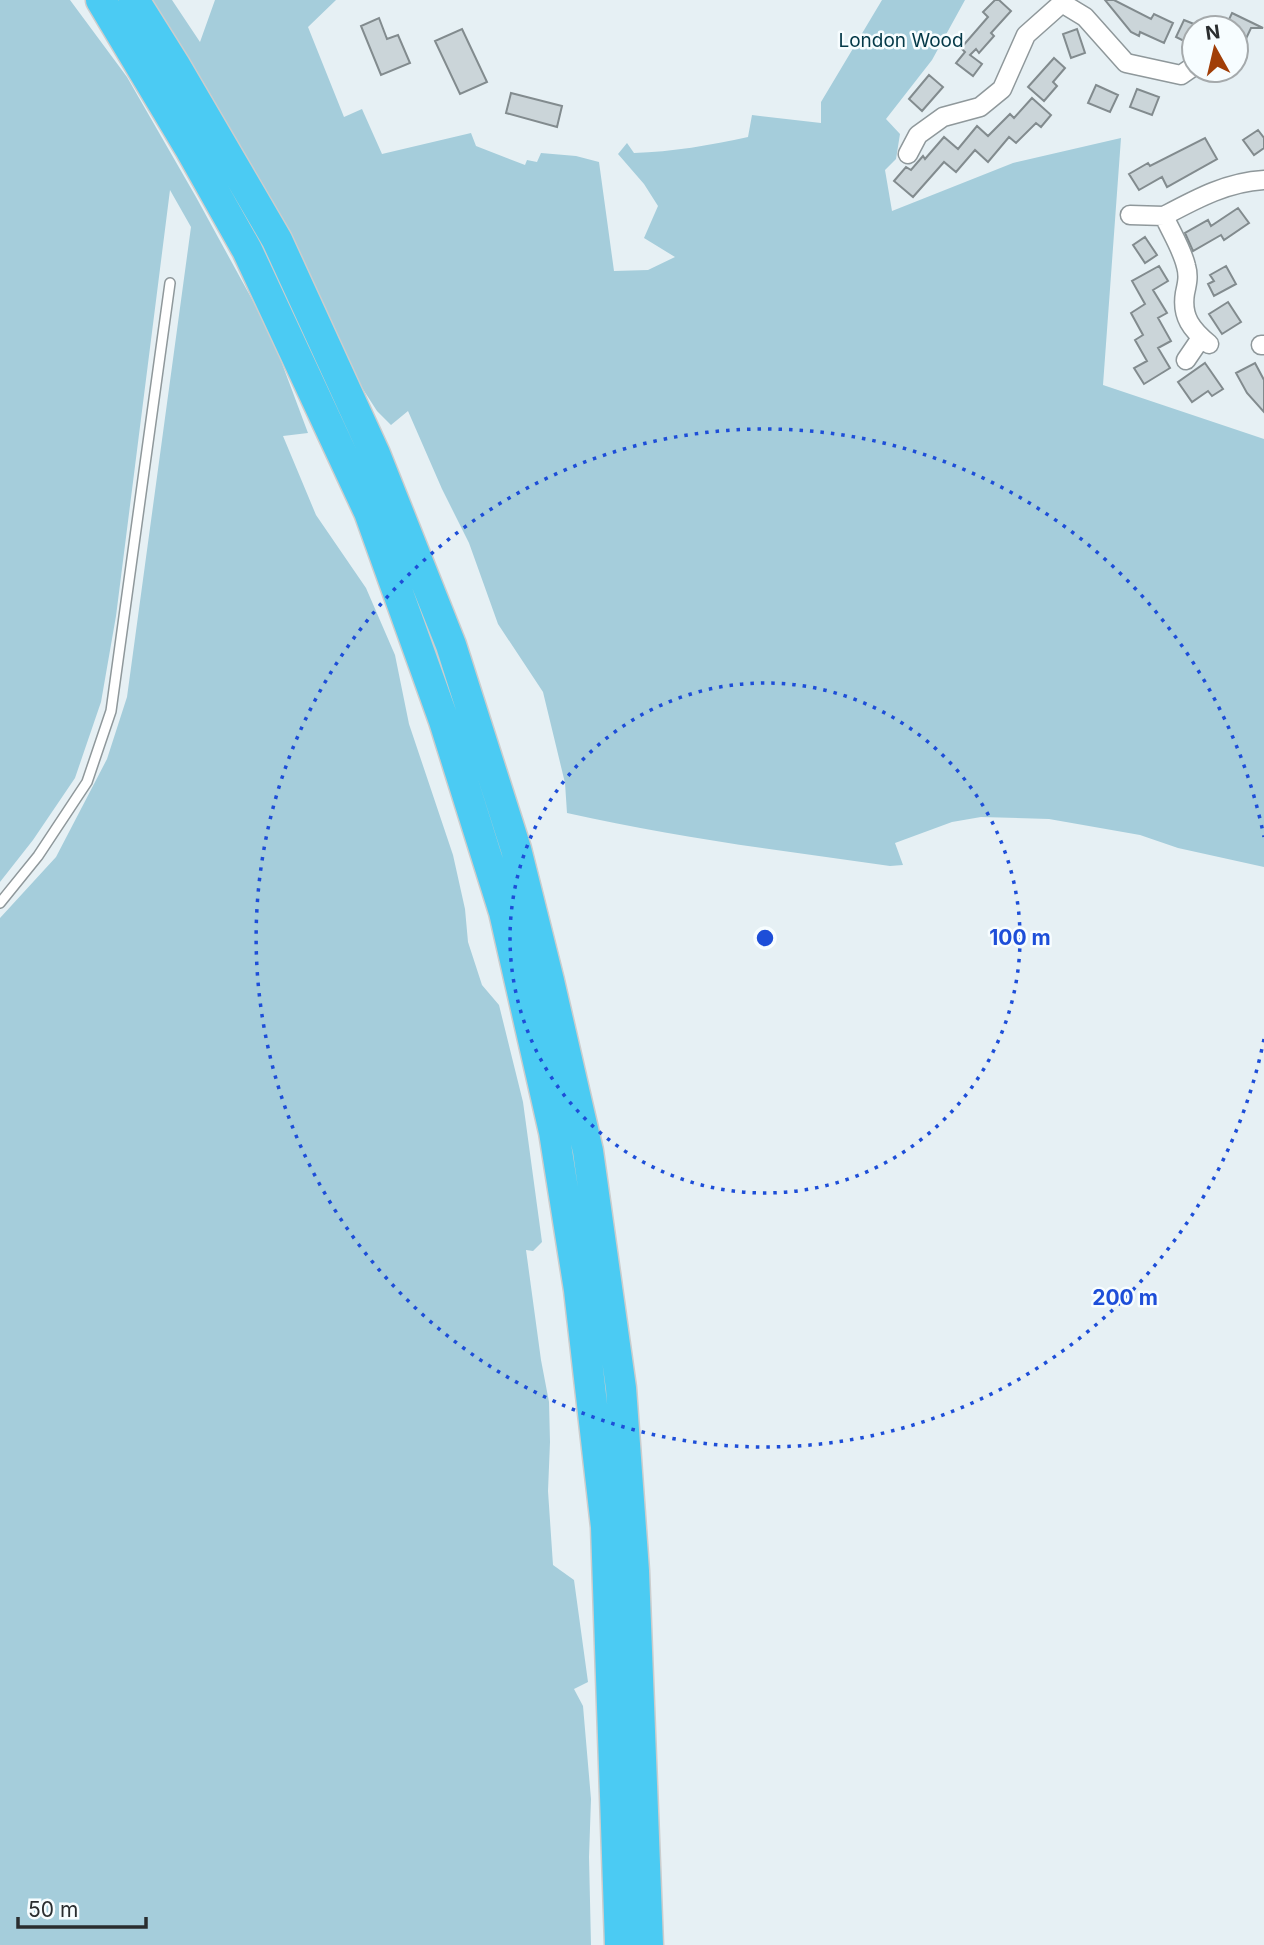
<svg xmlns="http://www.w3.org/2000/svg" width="1264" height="1945" viewBox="0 0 1264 1945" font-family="Inter,sans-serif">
  <rect width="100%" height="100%" fill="#e6f0f4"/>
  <path fill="#a5cddb" d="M0,0h70l57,77 69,120 75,137 37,99 -25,3 33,79 50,73 29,67 14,69 44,131 12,54 3,33 14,43 17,20 24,97 19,140 -9,9 -7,-1 15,110 8,42 1,40 -2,49 5,74 21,15 14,102 -14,7 9,17 8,93 -2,58 2,88h-591v-1027l56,-61 51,-98 20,-62 64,-470 -21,-37 -54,426 -15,86 -26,76 -42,62 -33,42z
    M147,0h25l28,42 15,-42h121l-28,27 36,90 18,-8 20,45 89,-21 5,13 49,19 2,-5 10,2 4,-9 35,3 23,6 15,109 34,-1 27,-13 -31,-19 14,-32 -14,-22 -26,-30 9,-11 7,10c38,-1 77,-8 114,-16l4,-22 69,8v-21l61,-102h83l-33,60 -46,59 14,15 -4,25 -11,11 7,41 121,-48 108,-25 -18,247 161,54v428l-86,-19 -38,-13 -91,-16 -68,-2 -29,5 -57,21 8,22 -13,1c-108,-15 -217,-29 -323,-53l-2,-30 -22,-91 -45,-68 -29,-81 -27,-54 -34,-78 -17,14 -14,-14 -20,-31z"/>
  <path fill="#cbd5d9" stroke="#828b8e" stroke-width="2" d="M995,0h4l12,11 -20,22 3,3 -15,17 -3,-4 -6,6 12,9 -9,12 -17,-13 9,-11 -4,-4 27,-31 -5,-5z
    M1105,0h9l37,19 3,-5 19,9 -9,20 -24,-11 -1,4 -8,-4z
    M1232,13l31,15h-12l-15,32v-32h-11z
    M379,18l8,21 11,-4 12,28 -29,12 -20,-49z
    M1184,20l10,4v22l-18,-9z
    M462,29l25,53 -27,12 -25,-53z
    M1077,29l8,24 -14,5 -8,-24z
    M1054,58l11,10 -12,14 4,4 -13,15 -16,-14z
    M929,75l14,12 -21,24 -13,-12z
    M1096,85l22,10 -8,17 -22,-9z
    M1137,89l22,8 -7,18 -22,-8z
    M511,93l51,13 -5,21 -51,-14z
    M1032,98l19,17 -10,12 -5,-4 -20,20 -7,-6 -21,25 -13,-12 -19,22 -12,-10 -31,35 -19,-16 12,-14 5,3 12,-14 2,3 19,-22 14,12 19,-23 11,10 22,-22 4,4z
    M1258,130l6,8v10l-10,7 -11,-15z
    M1205,138l12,21 -50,28 -5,-10 -23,13 -10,-16 19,-11 2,3z
    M1238,208l11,15 -25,17 -3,-5 -28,16 -8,-18 23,-13 3,6z
    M1145,237l12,18 -12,8 -12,-18z
    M1159,266l9,15 -15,9 14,23 -9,5 13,23 -13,7 12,20 -26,16 -10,-16 13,-7 -12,-21 8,-5 -12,-22 14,-9 -13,-23z
    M1226,266l10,18 -22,12 -6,-12 6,-3 -4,-6z
    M1228,302l13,20 -19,12 -13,-20z
    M1205,363l18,26 -11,7 -4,-5 -16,11 -14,-20z
    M1255,363l9,17v32l-17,-19 -11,-20z"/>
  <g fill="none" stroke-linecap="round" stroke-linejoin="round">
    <g stroke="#8f989b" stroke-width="12">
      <path id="lane" d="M0,903l38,-47 49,-74 24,-71 59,-428"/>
    </g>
    <g stroke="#8f989b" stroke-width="21">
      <path id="street" d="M1062,3l23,14 41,46 55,12 13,-9
        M908,154l10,-19 25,-18 37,-10 22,-18 24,-54 36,-32v-3
        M1130,215l34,1
        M1209,344c-17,-14 -28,-27 -24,-51 2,-9 4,-17 1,-27 -4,-17 -15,-34 -22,-50 32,-17 63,-34 100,-36
        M1261,345h3
        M1186,360l15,-22"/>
    </g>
    <g stroke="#cccdcd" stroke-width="33">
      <path id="highway" d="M101,0l88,147 58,103 122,262 75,209 60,191 50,220 25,158 27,237 14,418
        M134,0l42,67 101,173 98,214 76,191 65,204 33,132 39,170 33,237 13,183 14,374"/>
    </g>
    <use href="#lane" stroke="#fff" stroke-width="9"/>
    <use href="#street" stroke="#fff" stroke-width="18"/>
    <use href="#highway" stroke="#4bcbf3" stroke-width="30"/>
  </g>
  <g fill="none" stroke="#1d4ed8" stroke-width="3.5" stroke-dasharray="3.5 7">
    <circle cx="765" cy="938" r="255"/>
    <path d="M1264 1039A509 509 0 1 1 1264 837"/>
  </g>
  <g text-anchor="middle" stroke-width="5" stroke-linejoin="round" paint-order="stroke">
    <g font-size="19" fill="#043948" stroke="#f7fdff">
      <text x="901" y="47">London Wood</text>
    </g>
  </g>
  <circle cx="765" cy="938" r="10" fill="#1d4ed8" stroke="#f7fdff" stroke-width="3.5"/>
  <g font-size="21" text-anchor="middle" font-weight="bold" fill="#1d4ed8" stroke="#f7fdff" stroke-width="5" stroke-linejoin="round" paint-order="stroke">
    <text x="1020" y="945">100 m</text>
    <text x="1125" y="1305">200 m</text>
  </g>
  <g transform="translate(1215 49) rotate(352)"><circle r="33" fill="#f7fdff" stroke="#a5aaac" stroke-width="2"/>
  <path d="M0-5L12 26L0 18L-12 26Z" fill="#a13e07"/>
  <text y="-10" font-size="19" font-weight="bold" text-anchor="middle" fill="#2a2d2f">N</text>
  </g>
  <path d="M18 1917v10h128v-10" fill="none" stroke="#2a2d2f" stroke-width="3.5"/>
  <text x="28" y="1917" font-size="21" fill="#2a2d2f" stroke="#f7fdff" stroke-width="5" paint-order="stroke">50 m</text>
</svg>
